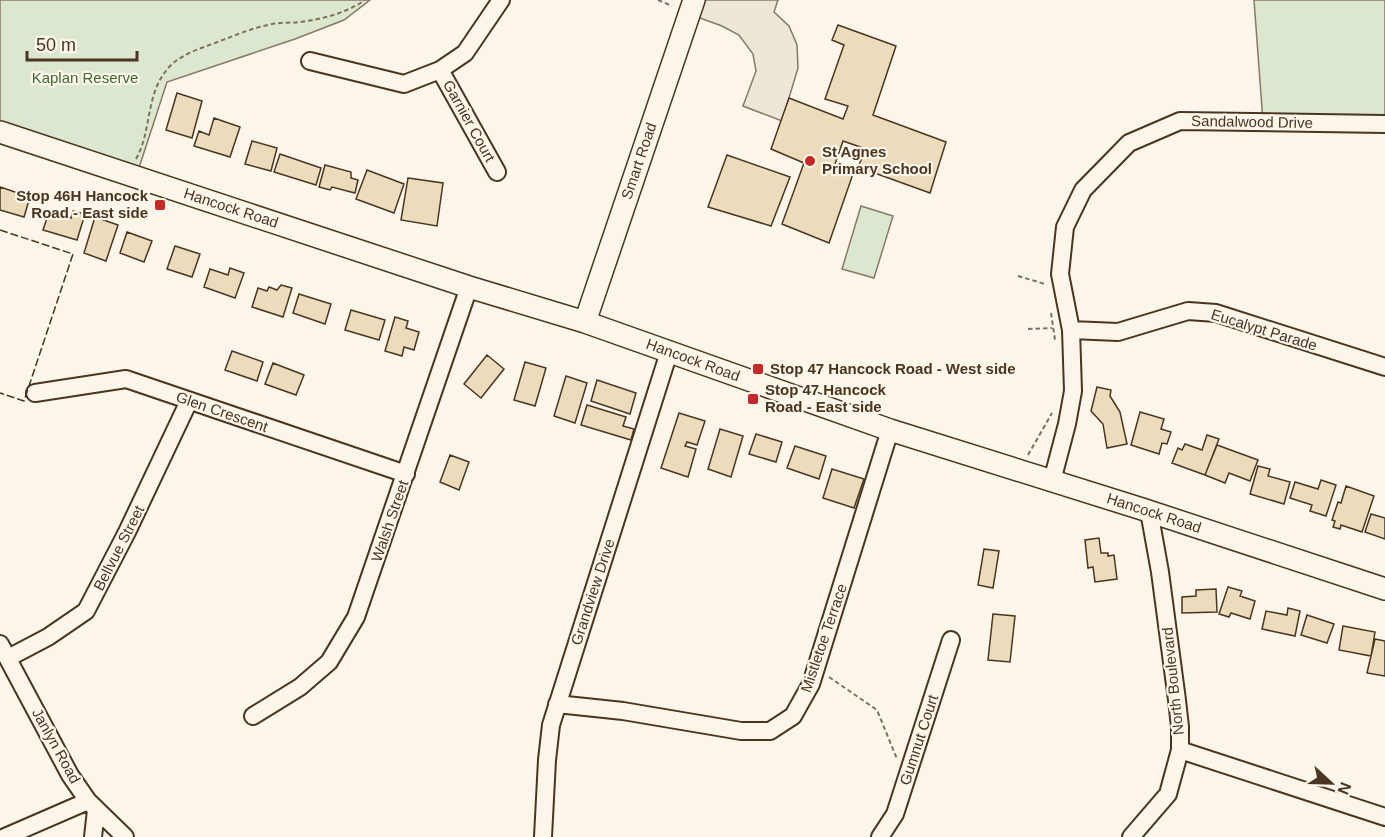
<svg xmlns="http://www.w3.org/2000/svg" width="1385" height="837" viewBox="0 0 1385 837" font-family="Helvetica,sans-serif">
  <rect width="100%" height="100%" fill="#fbf6e9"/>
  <path fill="#dce7d0" stroke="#887966" stroke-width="1.5" d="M0,0h370l-26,20 -49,19 -128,43 -31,95 -136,-45z
    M1254,0h131v124l-122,-2z
    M861,206l32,10 -19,62 -32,-9z"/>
  <path fill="#ede7d9" stroke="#887966" stroke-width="1.5" d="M694,0h84l-4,12 15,14 8,19 1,23 -16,53 -39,-15 13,-35 -3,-17 -14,-19 -17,-9 -33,-12z"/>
  <path fill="#ecdcbc" stroke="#4a3520" stroke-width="1.5" d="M838,25l58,21 -23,69 73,27 -16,51 -72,-26 8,-18 -23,-8 -8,23 19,7 -25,72 -47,-19 22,-61 -33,-14 18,-51 54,21 5,-13 -23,-7 19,-54 -12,-5z
    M177,93l25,8 -10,37 -26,-8z
    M214,118l26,9 -10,30 -36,-11 5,-15 10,4z
    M252,141l25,7 -6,23 -26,-7z
    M280,154l41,14 -5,17 -42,-13z
    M727,155l63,22 -19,49 -63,-19z
    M325,165l26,7v6l7,2 -3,13 -23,-6 -2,3 -11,-3z
    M367,170l37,14 -10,29 -38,-14z
    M408,178l35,5 -6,43 -36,-6z
    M0,187l30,10 -6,20 -24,-7z
    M73,211l12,3 -8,26 -34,-10 6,-18 22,6z
    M95,217l23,8 -12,36 -22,-8z
    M127,232l25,9 -8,21 -24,-9z
    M175,246l25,8 -8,23 -25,-8z
    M230,268l14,5 -9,25 -31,-11 6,-18 18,6z
    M281,285l11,3 -9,29 -31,-10 6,-19 9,3 2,-4 8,3z
    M299,294l32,10 -6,20 -32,-11z
    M351,310l34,10 -6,20 -34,-10z
    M395,317l13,4 -2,7 13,4 -5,18 -10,-3 -2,9 -17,-5z
    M232,351l31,11 -6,19 -32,-11z
    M487,355l17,14 -23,29 -17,-14z
    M525,362l21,6 -11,38 -21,-6z
    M273,363l31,12 -8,20 -31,-11z
    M566,376l21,7 -12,40 -21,-7z
    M597,380l39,13 -6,21 -39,-13z
    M1097,387l14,3 -1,6 10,16 7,32 -20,4 -4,-24 -12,-13z
    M587,405l39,12 -3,9 11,3 -3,11 -50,-15z
    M1140,412l24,7 -3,10 10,3 -4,12 -5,-1 -3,11 -28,-9z
    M679,413l26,8 -8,24 -10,-3 -2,4 11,3 -8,28 -27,-9z
    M720,429l23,7 -12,41 -23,-8z
    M756,434l26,8 -6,20 -27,-8z
    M1207,435l12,4 -14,36 -33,-12 6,-15 4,2 3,-6 17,6z
    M1217,445l41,15 -8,21 -21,-8 -4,10 -20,-8z
    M795,446l31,10 -7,23 -32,-11z
    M450,455l19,7 -10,28 -19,-8z
    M1258,466l12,3 -2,7 22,6 -6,22 -34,-10z
    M832,469l32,10 -10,29 -31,-10z
    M1321,480l15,5 -10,31 -16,-5 2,-6 -22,-7 5,-16 23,7z
    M1346,486l28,10 -12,36 -21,-7 -1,4 -7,-2 2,-6 -3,-1 6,-18 3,1z
    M1371,514l14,4v21l-20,-7z
    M1099,538l2,15h7v3l6,-1 3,24 -22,3 -2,-15 -5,1 -3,-28z
    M984,549l15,2 -6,37 -15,-3z
    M1228,587l14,4 -2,5 15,5 -5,18 -19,-6 -2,4 -10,-3z
    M1216,589l1,23 -35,1v-16l14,-1v-6z
    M1288,608l12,3 -5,25 -33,-7 4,-18 21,4z
    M993,614l22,2 -5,46 -22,-2z
    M1307,615l27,9 -7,19 -26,-8z
    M1343,626l32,6 -4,24 -32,-6z
    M1375,639l10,2v35l-18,-3z"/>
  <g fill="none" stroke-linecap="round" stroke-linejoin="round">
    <g stroke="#4a3520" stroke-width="20">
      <path id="minor" d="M310,61l94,23 36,-14 25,-17 36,-53
        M440,70l57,102
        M1071,330l47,2 70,-21 28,2 169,54
        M35,393l91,-14 280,95
        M1052,481l15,-57 6,-33 -2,-61 -11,-56 5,-47 18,-37 46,-47 51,-22 205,3
        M0,644l70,131 18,26 37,36
        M8,658l40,-21 38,-26 41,-79 62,-131
        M557,704l66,7 118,20h29l23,-15 18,-32 79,-254
        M253,716l47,-29 29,-25 27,-45 113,-330
        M1180,750l205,67
        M5,837l83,-36
        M93,837l3,-27
        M543,837l4,-77 4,-35 118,-373
        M880,837l15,-23 56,-174
        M1131,837l37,-43 12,-44v-23l-3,-27 -17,-128 -11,-61"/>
    </g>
    <g stroke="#4a3520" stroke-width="24">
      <path id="major" d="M0,132l469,155 116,35 305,108 252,79 243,80
        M585,322l109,-322"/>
    </g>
    <path stroke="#7f6f5c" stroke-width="2" stroke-dasharray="4.5 3" stroke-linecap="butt" d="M658,0l14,6
      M136,159c15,-26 10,-62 29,-87 13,-18 35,-23 55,-31 16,-6 32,-13 48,-16 11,-3 22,-2 32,-3 23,-3 46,-9 65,-22
      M1018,276l27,8
      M1051,313l4,27
      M1028,329l24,-1
      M1028,455l24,-42
      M829,677l48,33 20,49"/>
    <use href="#minor" stroke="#fbf6e9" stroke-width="16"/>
    <use href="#major" stroke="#fbf6e9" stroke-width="21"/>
    <path stroke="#4a3520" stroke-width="1.5" stroke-dasharray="8 3" stroke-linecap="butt" d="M0,230l73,24 -49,147 -24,-8"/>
  </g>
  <g fill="#c62828" stroke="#fbf6e9" stroke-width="2">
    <circle cx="810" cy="161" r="6"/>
    <rect x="154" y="199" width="12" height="12" rx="3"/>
    <rect x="752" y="363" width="12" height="12" rx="3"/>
    <rect x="747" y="393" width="12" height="12" rx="3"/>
  </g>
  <g text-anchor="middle" stroke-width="4.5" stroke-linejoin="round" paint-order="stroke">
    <g font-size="15" fill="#436837" stroke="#fbf6e9">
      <text x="85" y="83">Kaplan Reserve</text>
    </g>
    <g font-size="15" fill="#4a3520" stroke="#fbf6e9">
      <text transform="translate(469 121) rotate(61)" y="5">Garnier Court</text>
      <text transform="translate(1252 122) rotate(1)" y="5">Sandalwood Drive</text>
      <text transform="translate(639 161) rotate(-71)" y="5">Smart Road</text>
      <text transform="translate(231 208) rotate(18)" y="5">Hancock Road</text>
      <text transform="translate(1264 330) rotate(17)" y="5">Eucalypt Parade</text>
      <text transform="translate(693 360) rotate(20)" y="5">Hancock Road</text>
      <text transform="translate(222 412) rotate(19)" y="5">Glen Crescent</text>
      <text transform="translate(1154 513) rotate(18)" y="5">Hancock Road</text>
      <text transform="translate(390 521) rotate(-71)" y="5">Walsh Street</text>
      <text transform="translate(119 548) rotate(-63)" y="5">Bellvue Street</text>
      <text transform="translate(593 592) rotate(-72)" y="5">Grandview Drive</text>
      <text transform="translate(824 638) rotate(-71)" y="5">Mistletoe Terrace</text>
      <text transform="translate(1173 681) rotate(-96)" y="5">North Boulevard</text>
      <text transform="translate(919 740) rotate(-72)" y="5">Gumnut Court</text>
      <text transform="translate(56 746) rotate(61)" y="5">Janlyn Road</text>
    </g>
    <g font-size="15" font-weight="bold" fill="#4a3520" stroke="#fbf6e9" text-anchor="start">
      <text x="822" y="157">St Agnes<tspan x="822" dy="17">Primary School</tspan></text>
      <text x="148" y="201" text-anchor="end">Stop 46H Hancock<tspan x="148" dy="17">Road - East side</tspan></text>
      <text x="770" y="374">Stop 47 Hancock Road - West side</text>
      <text x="765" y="395">Stop 47 Hancock<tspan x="765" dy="17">Road - East side</tspan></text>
    </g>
  </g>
  <g transform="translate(1331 783) rotate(112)" stroke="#fbf6e9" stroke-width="4.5" paint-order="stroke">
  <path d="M0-4.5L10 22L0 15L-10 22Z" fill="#4a3520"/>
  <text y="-9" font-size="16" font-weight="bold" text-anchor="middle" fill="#4a3520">N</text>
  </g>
  <path d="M27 51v9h110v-9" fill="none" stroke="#4a3520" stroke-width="3"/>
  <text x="36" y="51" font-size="18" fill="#4a3520" stroke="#fbf6e9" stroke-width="4.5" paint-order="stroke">50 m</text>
</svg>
